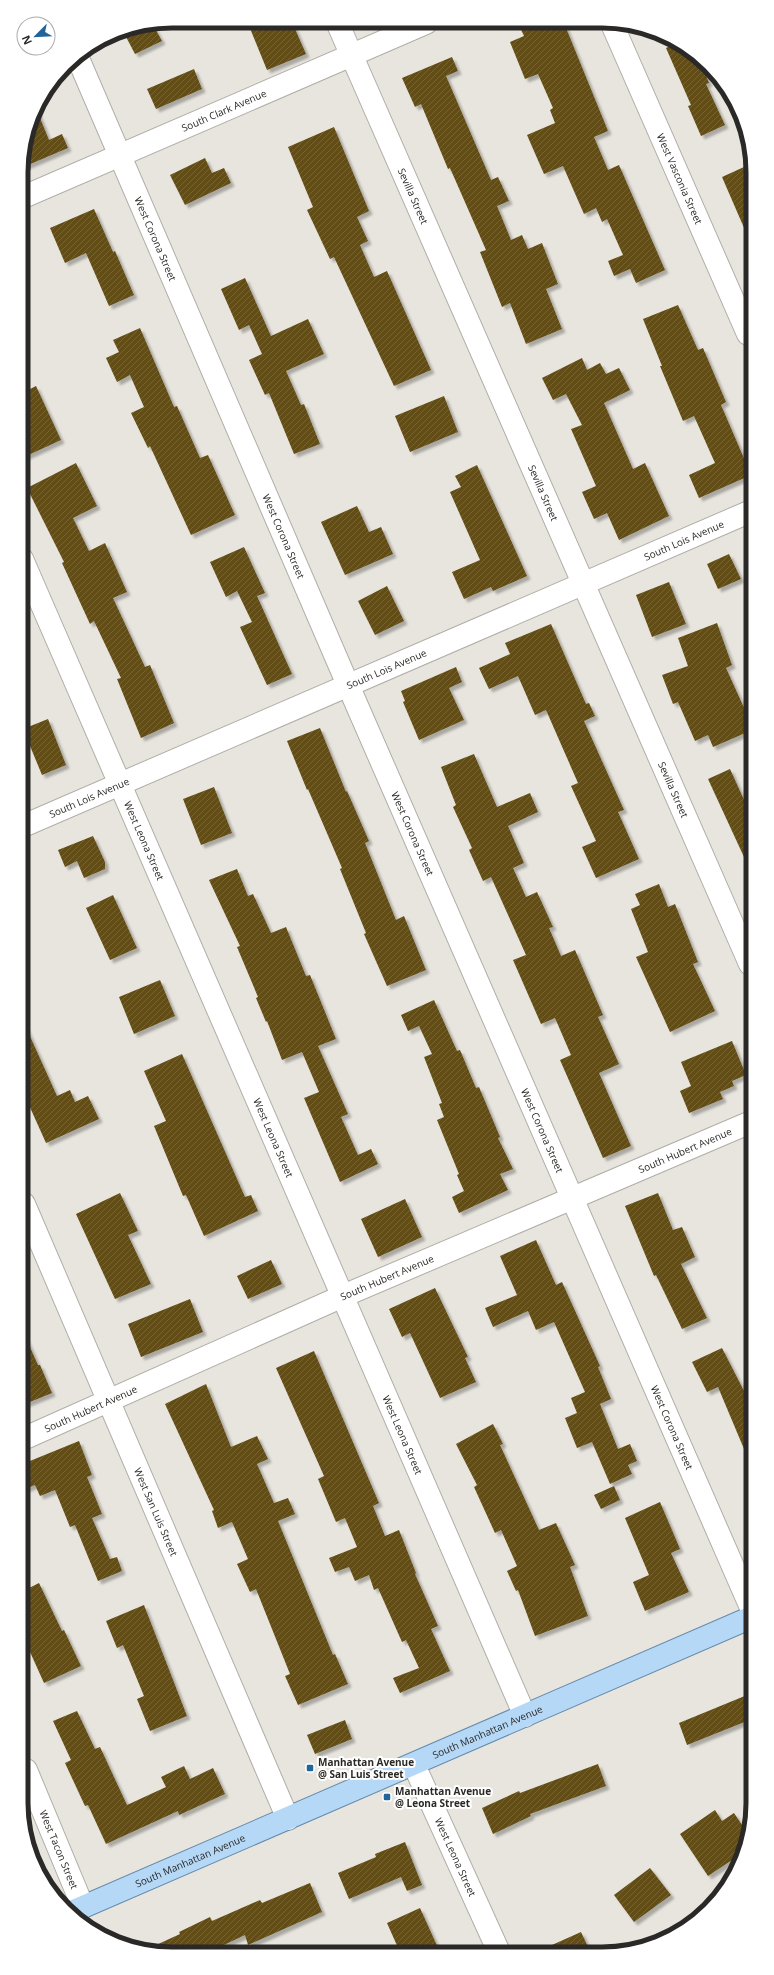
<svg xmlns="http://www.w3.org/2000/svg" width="774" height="1975" viewBox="0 0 774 1975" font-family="'Open Sans',sans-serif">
  <defs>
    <pattern id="building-hatch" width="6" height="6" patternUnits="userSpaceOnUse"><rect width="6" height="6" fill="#634d16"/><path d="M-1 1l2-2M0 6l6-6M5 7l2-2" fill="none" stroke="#756438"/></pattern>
    <filter id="shadow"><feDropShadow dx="3.5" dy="3.5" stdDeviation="1" flood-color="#0004"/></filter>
  </defs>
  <rect width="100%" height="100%" fill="#e8e5de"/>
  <path fill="url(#building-hatch)" filter="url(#shadow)" d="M247,21l45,1 14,32 -39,16z
    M518,23h46l44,108 -14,6 14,33 11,-5 46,105 -29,13 -6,-14 -16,7 -6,-15 15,-6 -16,-36 -5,3 -6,-14 -12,6 -21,-48 -19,8 -17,-39 28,-12 -5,-13 3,-2 -15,-34 -13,5 -15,-37 14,-6z
    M153,25l9,16 -27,13 -12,-23z
    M678,42l24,17 6,7 -5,2 6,15 -3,1 19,41 -24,11 -13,-30 3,-1 -25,-57z
    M452,57l6,14 -12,5 45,104 7,-3 11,24 -12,5 14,34 11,-5 6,14 14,-6 16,41 -12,5 16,40 -36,15 -16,-41 -8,4 -22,-55 6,-2 -36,-82 -2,1 -27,-65 -6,3 -13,-29z
    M194,69l8,20 -46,20 -9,-20z
    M36,108l13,32 13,-6 6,14 -47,20v-6z
    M334,127l35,84 -12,6 11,24 -8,4 14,32 13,-6 44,99 -37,16 -60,-129 -4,2 -23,-49 6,-3 -25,-60z
    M205,158l7,15 12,-5 7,15 -46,22 -15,-30z
    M744,167l4,9v61l-26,-60z
    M94,209l19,43 2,-1 19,44 -25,11 -23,-53 -21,10 -15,-35z
    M245,278l26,58 37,-17 16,35 -38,17 15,34 3,-1 16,40 -26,10 -25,-61 -4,2 -16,-35 13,-6 -13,-29 -10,5 -18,-41z
    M678,305l20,45 5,-2 23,54 -5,3 28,65v6l-50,22 -10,-23 26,-12 -21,-47 -11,5 -23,-55h2l-19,-47z
    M140,328l34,79 3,-1 23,52 8,-3 27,60 -44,20 -41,-89 -2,2 -17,-35 13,-6 -14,-32 -13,7 -11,-24 13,-6 -6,-12z
    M582,358l5,12 13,-7 6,11 13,-6 11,22 -26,13 29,66 12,-6 24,53 -50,24 -12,-27 -13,6 -12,-27 14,-6 -25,-57 11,-4 -16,-31 -13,6 -11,-22z
    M36,386l25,54 -39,18v-65z
    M444,396l14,36 -48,20 -15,-36z
    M76,463l21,43 -24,12 16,33 16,-8 22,49 -14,6 32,69 5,-2 24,58 -33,15 -24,-59 4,-1 -27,-57 -4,3 -28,-61 2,-1 -37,-74z
    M477,465l50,111 -34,15 -2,-4 -27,12 -12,-27 28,-12 -30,-68 11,-5 -6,-11z
    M357,506l12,26 12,-5 12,27 -48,21 -24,-53z
    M244,547l21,46 -8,3 35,78 -25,11 -27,-58 12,-5 -15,-31 -11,6 -16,-35z
    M729,554l12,25 -23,10 -11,-25z
    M669,582l17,42 -34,13 -16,-42z
    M387,586l17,35 -29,14 -17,-34z
    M717,623l15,42 -6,3 24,53v10l-37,16 -5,-12 -13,6 -17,-39 -5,2 -11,-29 26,-9 -10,-28z
    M551,624l35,80 3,-1 6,13 -11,5 40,89 -6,2 21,47 -43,19 -14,-31 14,-6 -25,-55 7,-3 -32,-73 -11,5 -17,-39 -29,13 -10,-21 31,-14 -5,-11z
    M456,667l6,15 -13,6 15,32 -45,20 -16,-38 2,-1 -4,-10z
    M48,719l18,46 -24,10 -19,-46z
    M320,728l26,64 1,-1 22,50 -4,2 31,77 8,-4 22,54 -39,16 -23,-52 2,-1 -26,-64 2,-1 -34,-79 -1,1 -20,-49z
    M474,754l23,53 33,-14 8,19 -30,14 16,37 -11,5 13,29 11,-5 16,35 -4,1 12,28 14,-6 28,65 -5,2 21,47 -20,9 32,73 -28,12 -43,-98 11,-5 -16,-37 -14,6 -28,-64 13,-5 -35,-78 -8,4 -14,-31 3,-2 -19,-41 3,-2 -15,-38z
    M730,769l20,44v57l-42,-91z
    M214,787l18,46 -31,12 -18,-46z
    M93,836l12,26v7l-21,9 -7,-17 -12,6 -7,-17z
    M237,869l11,27 5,-2 18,39 15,-6 20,49 4,-1 26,64 -18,7 30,68 -7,3 17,38 13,-6 7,15 -38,18 -36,-84 15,-6 -17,-40 -20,8 -15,-39 -1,1 -10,-24 2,-1 -21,-50 3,-1 -31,-66z
    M659,884l9,23 7,-3 23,58 -5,2 22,47 -45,21 -34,-75 12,-5 -17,-43 9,-4 -5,-11z
    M113,895l24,53 -27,12 -24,-52z
    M160,980l15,36 -41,18 -15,-37z
    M434,1000l23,51 3,-1 16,38 3,-1 21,50 -2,1 15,31 -13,5 8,16 -49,23 -7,-16 12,-6 -7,-16 2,-1 -22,-54 7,-3 -5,-13 3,-1 -18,-46 8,-3 -13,-28 -11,5 -7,-16z
    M24,1023l33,73 13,-6 5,12 13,-6 11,23 -53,24 -22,-49z
    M732,1041l14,34 -14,6 2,5 -14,6 3,7 -34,14 -9,-22 11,-5 -10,-24z
    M182,1054l63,143 6,-2 7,16 -54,25 -18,-41 -3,1 -29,-70 12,-5 -22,-50z
    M120,1193l18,38 -10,4 23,49 -36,15 -39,-85z
    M658,1193l15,37 9,-3 13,30 -14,7 26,54 -25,11 -26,-54 -2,1 -29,-70z
    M405,1199l17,38 -44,20 -17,-38z
    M536,1240l20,45 6,-3 38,84 -2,1 13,32 -11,5 18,45 12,-5 7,17 -9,4 4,9 -22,10 -18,-42 -15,6 -12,-30 12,-5 -6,-15 14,-6 -31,-70 -18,8 -8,-19 -35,16 -8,-19 32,-13 -17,-39z
    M271,1260l11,24 -34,15 -11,-23z
    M435,1288l33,69 -3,1 11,24 -36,16 -30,-65 -8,4 -13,-28z
    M190,1299l13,33 -62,25 -13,-33z
    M25,1336l13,29h2l12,28 -27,11z
    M722,1348l23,45 6,-2 1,77 -34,-81 -11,5 -15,-30z
    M314,1351l65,152 -6,3 12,30 14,-6 17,43 -1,1 23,52 -7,3 19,42 -50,22 -7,-15 26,-10 -13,-28 -4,2 -24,-54 -4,2 -5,-15 -14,6 -6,-14 -14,5 -6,-14 28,-11 -12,-29 -9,4 -18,-43 6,-3 -48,-108z
    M206,1384l25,63 26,-11 11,23 -11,5 17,39 14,-5 7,16 -17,7 55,134 2,-1 13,30 -50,21 -13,-29 5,-2 -34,-85 -6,3 -13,-28 11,-5 -16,-37 -14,6 -6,-17 2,-1 -49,-106z
    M493,1424l10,20 -3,1 39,85 17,-7 19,42 -5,2 18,49 -53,20 -17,-46 -2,1 -9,-20 10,-5 -16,-36 -6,3 -21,-46 3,-2 -21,-41z
    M79,1441l13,34 -5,2 15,37 -10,4 18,41 7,-2 5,14 -24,10 -23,-56 -5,2 -15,-37 -15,6 -5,-11 -10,4v-26z
    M614,1486l6,14 -19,9 -7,-14z
    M660,1502l20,47 -9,4 18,39 -44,19 -12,-29 16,-7 -24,-57z
    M39,1583l23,48 2,-1 17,36 -37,17 -18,-40 -1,-53z
    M144,1605l43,111 -37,15 -13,-32 7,-3 -21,-51 -6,3 -11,-27z
    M752,1693v26l-65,26 -8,-22z
    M77,1711l18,38 5,-2 27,58 39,-18 -5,-10 23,-11 6,13 23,-11 12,26 -46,21 -1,-4 -72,33 -18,-39 -3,1 -20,-43 6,-3 -18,-39z
    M345,1720l7,19 -37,15 -8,-19z
    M598,1764l8,22 -76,28 1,2 -38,18 -11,-26 37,-17 1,2z
    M715,1810l7,11 12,-8 14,21 -4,18 -36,24 -28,-42z
    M405,1842l17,43 -15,6 -6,-14 -52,22 -11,-26 38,-16 -1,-3z
    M650,1868l21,27 -37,27 -20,-27z
    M310,1883l12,29 -74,33 -3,-10 -34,16h-68l37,-17 -1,-2 31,-15 2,4 48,-21 2,3z
    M420,1908l19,42h-40l-12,-27z
    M581,1932l8,17h-46z"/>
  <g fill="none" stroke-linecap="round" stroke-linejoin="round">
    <g stroke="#b1aea8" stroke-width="24">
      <g id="minor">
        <path id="s1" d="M337,22l413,942"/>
        <path id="s2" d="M612,24l136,310"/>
        <path id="s3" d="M77,56l271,629 404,925"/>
        <path id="s4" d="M21,198l405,-175"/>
        <path id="s5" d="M22,559l503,1157"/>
        <path id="s6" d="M23,826l726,-314"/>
        <path id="s7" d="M24,1204l264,615"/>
        <path id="s8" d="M25,1438l318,-142 408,-174"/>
        <path id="s9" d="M414,1765l84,185"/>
        <path id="s10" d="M26,1770l57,137"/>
      </g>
    </g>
    <g stroke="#648aab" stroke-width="24">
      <g id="major">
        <path id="s11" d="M69,1913l683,-296"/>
      </g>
    </g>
    <use href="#minor" stroke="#fff" stroke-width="22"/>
    <use href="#major" stroke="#b5d8f7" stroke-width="22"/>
  </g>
  <g fill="#22659a" stroke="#fff" stroke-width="1.5">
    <rect x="306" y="1764" width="8" height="8" rx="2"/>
    <rect x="383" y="1793" width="8" height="8" rx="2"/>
  </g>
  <g text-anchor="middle" stroke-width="4" stroke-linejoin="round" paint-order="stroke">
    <g font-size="10" fill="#2a2927" stroke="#fff">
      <text dy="4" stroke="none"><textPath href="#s4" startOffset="221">South Clark Avenue</textPath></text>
      <text dy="4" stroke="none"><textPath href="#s2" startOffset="169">West Vasconia Street</textPath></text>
      <text dy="4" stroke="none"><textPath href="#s1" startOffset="190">Sevilla Street</textPath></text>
      <text dy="4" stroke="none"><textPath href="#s3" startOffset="199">West Corona Street</textPath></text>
      <text dy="4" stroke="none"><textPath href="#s1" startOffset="514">Sevilla Street</textPath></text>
      <text dy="4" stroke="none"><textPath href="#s3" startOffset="523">West Corona Street</textPath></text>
      <text dy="4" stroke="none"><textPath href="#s6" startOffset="720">South Lois Avenue</textPath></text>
      <text dy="4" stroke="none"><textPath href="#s6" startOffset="396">South Lois Avenue</textPath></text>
      <text dy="4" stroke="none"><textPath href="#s1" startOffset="838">Sevilla Street</textPath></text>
      <text dy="4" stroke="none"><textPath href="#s6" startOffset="72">South Lois Avenue</textPath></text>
      <text dy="4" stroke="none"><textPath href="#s3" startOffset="847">West Corona Street</textPath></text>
      <text dy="4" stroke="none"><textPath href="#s5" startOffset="307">West Leona Street</textPath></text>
      <text dy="4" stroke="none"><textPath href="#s3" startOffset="1171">West Corona Street</textPath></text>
      <text dy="4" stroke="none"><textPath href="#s5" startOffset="631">West Leona Street</textPath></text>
      <text dy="4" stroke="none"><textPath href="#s8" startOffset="720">South Hubert Avenue</textPath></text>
      <text dy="4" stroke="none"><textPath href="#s8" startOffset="396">South Hubert Avenue</textPath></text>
      <text dy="4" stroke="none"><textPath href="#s8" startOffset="72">South Hubert Avenue</textPath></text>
      <text dy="4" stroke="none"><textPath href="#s3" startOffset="1495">West Corona Street</textPath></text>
      <text dy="4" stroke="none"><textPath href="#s5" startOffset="955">West Leona Street</textPath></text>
      <text dy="4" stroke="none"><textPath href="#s7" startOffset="335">West San Luis Street</textPath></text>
      <text dy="4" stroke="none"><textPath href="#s11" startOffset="456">South Manhattan Avenue</textPath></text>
      <text dy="4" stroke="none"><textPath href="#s10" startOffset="86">West Tacon Street</textPath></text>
      <text dy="4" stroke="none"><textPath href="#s9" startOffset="101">West Leona Street</textPath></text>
      <text dy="4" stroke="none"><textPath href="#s11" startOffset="132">South Manhattan Avenue</textPath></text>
    </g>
    <g font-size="10" font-weight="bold" fill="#2a2927" stroke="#fff" text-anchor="start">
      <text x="318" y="1766">Manhattan Avenue<tspan x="318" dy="12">@ San Luis Street</tspan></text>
      <text x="395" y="1795">Manhattan Avenue<tspan x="395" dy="12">@ Leona Street</tspan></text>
    </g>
  </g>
  <path d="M0 0H774V1975H0ZM172 28H602A144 144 0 0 1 746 172V1803A144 144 0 0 1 602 1947H172A144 144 0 0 1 28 1803V172A144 144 0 0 1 172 28Z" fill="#fff" fill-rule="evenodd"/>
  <path fill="none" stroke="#2a2927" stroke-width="5" d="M172 28H602A144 144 0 0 1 746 172V1803A144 144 0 0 1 602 1947H172A144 144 0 0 1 28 1803V172A144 144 0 0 1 172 28Z"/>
  <g transform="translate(36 36) rotate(246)"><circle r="19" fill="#ffffff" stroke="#aaa9a9"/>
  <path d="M0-3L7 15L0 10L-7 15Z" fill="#22659a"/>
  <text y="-6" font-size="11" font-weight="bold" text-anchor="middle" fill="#2a2927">N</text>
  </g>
</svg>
